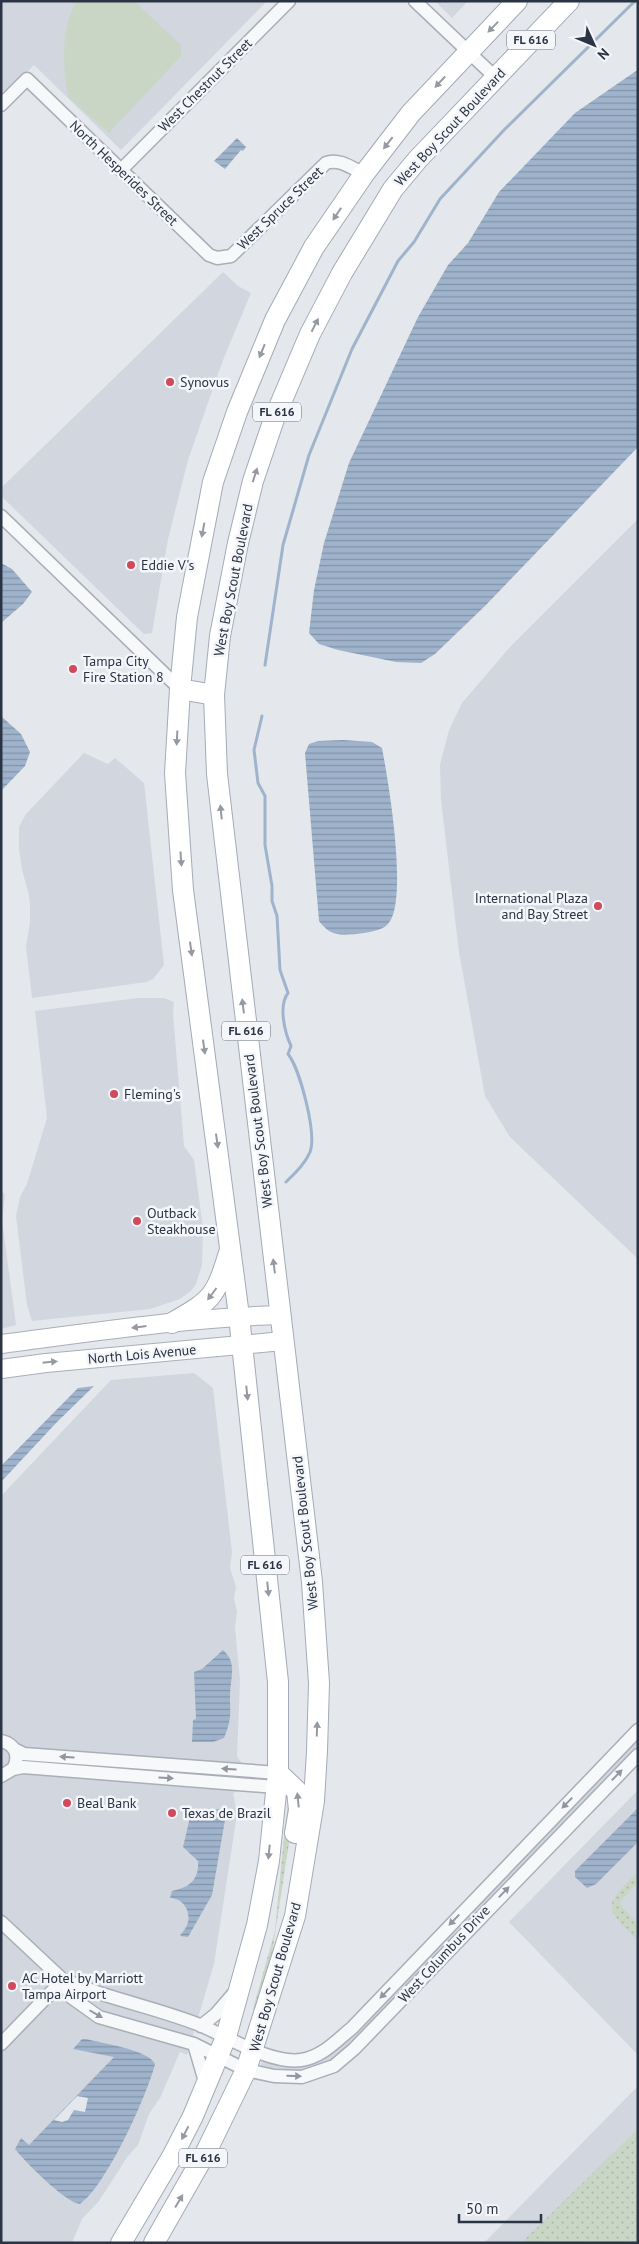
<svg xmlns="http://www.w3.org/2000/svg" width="639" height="2244" viewBox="0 0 639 2244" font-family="'PT Sans',sans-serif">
  <defs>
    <pattern id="grass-dots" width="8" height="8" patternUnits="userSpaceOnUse" patternTransform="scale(1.25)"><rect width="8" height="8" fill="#c9d6c5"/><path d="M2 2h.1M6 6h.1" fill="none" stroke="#adb8ab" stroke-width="1.8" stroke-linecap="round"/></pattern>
    <pattern id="water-rules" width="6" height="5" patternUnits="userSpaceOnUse" patternTransform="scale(1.25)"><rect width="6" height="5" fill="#9fb4cc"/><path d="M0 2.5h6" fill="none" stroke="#8293a7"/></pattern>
  </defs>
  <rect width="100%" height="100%" fill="#e4e7ec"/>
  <path fill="#d2d6de" d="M1,1h266l-146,149 -87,-85 -33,33z
    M435,1h33l-16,17z
    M223,272l15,14 13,7 -28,67 -35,100 -20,79 -16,94 -8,1 -143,-138v-8z
    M638,519v740l-128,-122 -25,-41 -26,-144 -18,-152 -1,-35 9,-35 13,-27 48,-56z
    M84,753l24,11 7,-6 29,25 20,182 -11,14 -7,3 -114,16 -6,-52 4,-23v-17l-1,-11 -7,-25 -3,-22v-21l7,-13z
    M138,998h26l10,4 -1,12 11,132 10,14 9,69 -1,36 -6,19 -5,7 -11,8 -30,10 -118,12 -5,-16 -11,-89 4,-19 7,-13 20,-66 -12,-107z
    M1,1190l4,5 -3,25 14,105 -15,4z
    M194,1373l19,15 19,164 -2,16 6,19 -2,11 3,14 -2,15 5,54 -3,75 6,9 -1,25 -9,3 4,21 -23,150 -27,91 -7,-3 -20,46 -11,16 -11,31 -10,11 -29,45 -17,18 -10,24h-71v-747l110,-116z
    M638,1739v6l-288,299 -20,17 -29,10 -27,-1 -14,-3 3,-8 40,6 24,-8 29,-25z
    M638,1790v265l-129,-133z
    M638,2086v157h-154z"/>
  <path fill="url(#grass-dots)" d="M290,1792l5,12 -24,156 -15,50 -3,-1 22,-78 10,-105z
    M638,1872v11l-18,19 1,4 17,18v17c-34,-35 -36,-34 0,-69z
    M638,2129v114h-117z"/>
  <path fill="#c9d6c5" d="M77,1h57l47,44v11l-72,77 -41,-36c-5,-30 -8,-69 9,-96z"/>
  <path fill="url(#water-rules)" d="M636,71h2v376l-153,159 -50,48 -14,9 -25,-1 -58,-12 -19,-6 -10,-11 5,-43 10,-47 25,-80 69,-146 30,-52 20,-22 31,-51 76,-79z
    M237,138l9,9 -3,4 -2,-1 -16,19 -11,-8z
    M1,563l11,6 20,23 -9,12 -22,19z
    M1,716l20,18 9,18 -5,14 -24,25z
    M343,740l29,2 10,6c6,31 27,153 6,176 -6,7 -23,9 -32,10 -17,1 -26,2 -37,-13l-14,-168 4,-9 9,-3z
    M94,1386l-37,36 -56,60v-16l77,-78z
    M223,1650c15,13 7,28 7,45 0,19 2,24 -6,43l-11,4h-21l1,-22 3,-1 -2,-47 8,-3z
    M638,1808v34l-42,42 -9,4 -12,-11v-6z
    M221,1809l3,1 1,10 -13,75 -24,42 -8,-1c2,-4 6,-7 7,-11 5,-12 -3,-27 -17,-27l2,-7c18,-4 27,-11 26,-30l-15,-14 8,-34z
    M82,2039h4c15,4 63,11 69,25 -8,32 -49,122 -75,140 -14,-1 -55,-42 -65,-55l6,-11 8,7 85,-88 -41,-8z"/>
  <path fill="#e4e7ec" d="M77,2096l11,2 -3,14 -11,-2 -6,10 -6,2 -8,-2z"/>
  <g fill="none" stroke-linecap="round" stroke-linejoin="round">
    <path stroke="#9fb4cc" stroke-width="3" d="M265,665l18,-120 26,-90 43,-106 46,-88 16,-19 26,-43 64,-69 131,-129
      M262,716l-8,34 4,33 7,13v49l7,41v15l5,15 3,54 8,23c-10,13 -3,40 3,53l-3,8c12,15 29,80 22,98 -5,12 -15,21 -24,30
      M191,1234l8,-5"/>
    <g stroke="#a9aeb7" stroke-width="15">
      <path id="street" d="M415,1l80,76
        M1,105l26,-26 182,176 8,3 14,-2 95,-93c13,-5 26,5 38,11
        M121,170l168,-169
        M1,516l179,173
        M1,1741c15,3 19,16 12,28l-12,7
        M14,1749l10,5 254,19
        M13,1769l10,-2 253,20
        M1,1922l62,58 8,17 28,20 95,27 52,26 28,6 28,1 32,-11 20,-17 284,-294
        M63,1980c13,3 23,9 36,13 34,11 68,19 101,32 28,12 70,39 101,35 21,-3 35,-19 51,-32l286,-298
        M201,2026l15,-12 19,-22
        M1,2044l62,-64
        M194,2044l12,41"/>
    </g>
    <g stroke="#a9aeb7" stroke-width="20">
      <path id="secondary" d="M1,1344c93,-12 185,-26 278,-29
        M1,1369l45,-6 237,-22"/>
    </g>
    <g stroke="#a3abb8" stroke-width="22">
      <path id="primary" d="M180,689l34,6
        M172,1323c40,-23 43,-25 57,-70
        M278,1773l19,18 2,19 -4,23
        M121,2243l52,-88 20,-39 33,-79 31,-112 12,-64 9,-88v-91l-39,-366 -56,-426 -8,-117 5,-84 7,-72 26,-135 24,-70 38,-92 39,-73 50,-73 47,-61 106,-112
        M154,2243l53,-93 39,-80 49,-154 19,-115 3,-50 2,-68 -7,-101 -95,-808 -3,-79 6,-59 18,-93 15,-62 21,-62 36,-85 32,-61 51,-84 25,-30 151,-158"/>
    </g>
    <use href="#street" stroke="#f7f8fa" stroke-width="12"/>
    <use href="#secondary" stroke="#fff" stroke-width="18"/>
    <use href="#primary" stroke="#fff" stroke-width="20"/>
  </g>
  <defs><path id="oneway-solid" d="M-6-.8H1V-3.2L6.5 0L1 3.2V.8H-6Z" transform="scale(1.25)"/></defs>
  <g fill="#959aa2">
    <use href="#oneway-solid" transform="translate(493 27) rotate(134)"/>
    <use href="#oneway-solid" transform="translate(440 82) rotate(133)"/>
    <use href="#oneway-solid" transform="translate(388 143) rotate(128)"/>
    <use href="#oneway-solid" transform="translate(337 214) rotate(124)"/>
    <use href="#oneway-solid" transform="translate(315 325) rotate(-63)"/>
    <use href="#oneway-solid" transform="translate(262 351) rotate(112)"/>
    <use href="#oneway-solid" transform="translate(255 475) rotate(-72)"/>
    <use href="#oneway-solid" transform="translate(203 530) rotate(101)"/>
    <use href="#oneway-solid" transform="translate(177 738) rotate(93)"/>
    <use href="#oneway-solid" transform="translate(221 812) rotate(-96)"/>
    <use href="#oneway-solid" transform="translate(181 859) rotate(86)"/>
    <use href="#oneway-solid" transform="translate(191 949) rotate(82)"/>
    <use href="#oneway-solid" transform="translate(243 1006) rotate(-97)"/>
    <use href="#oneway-solid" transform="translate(204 1047) rotate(82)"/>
    <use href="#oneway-solid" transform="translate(217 1141) rotate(82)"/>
    <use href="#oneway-solid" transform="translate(274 1266) rotate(-97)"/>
    <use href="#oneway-solid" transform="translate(212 1294) rotate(127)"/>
    <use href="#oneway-solid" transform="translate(139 1327) rotate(173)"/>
    <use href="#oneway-solid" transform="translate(50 1362) rotate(-6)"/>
    <use href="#oneway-solid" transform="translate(247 1393) rotate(84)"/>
    <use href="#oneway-solid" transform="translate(268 1589) rotate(84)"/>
    <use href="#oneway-solid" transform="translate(317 1729) rotate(-88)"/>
    <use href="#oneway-solid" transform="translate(298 1800) rotate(-96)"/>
    <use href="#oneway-solid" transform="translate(269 1852) rotate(96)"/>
    <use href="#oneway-solid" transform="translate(185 2133) rotate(117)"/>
    <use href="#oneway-solid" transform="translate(179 2201) rotate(-59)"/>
  </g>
  <g fill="#9196a0">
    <use href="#oneway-solid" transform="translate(67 1757) rotate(-176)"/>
    <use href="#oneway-solid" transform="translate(229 1769) rotate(-176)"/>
    <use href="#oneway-solid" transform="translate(617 1775) rotate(-46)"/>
    <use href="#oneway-solid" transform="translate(166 1778) rotate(4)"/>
    <use href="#oneway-solid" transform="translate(567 1803) rotate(134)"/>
    <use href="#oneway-solid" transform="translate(504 1892) rotate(-46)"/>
    <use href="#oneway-solid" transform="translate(454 1920) rotate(134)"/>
    <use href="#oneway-solid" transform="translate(385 1993) rotate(134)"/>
    <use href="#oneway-solid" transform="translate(96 2014) rotate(30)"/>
    <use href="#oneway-solid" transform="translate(294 2076) rotate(1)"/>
  </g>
  <g fill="#d1495b" stroke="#f4f6f9" stroke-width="2">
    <circle cx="170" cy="382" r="5"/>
    <circle cx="131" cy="565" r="5"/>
    <circle cx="73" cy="669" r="5"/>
    <circle cx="598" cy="906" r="5"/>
    <circle cx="114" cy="1094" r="5"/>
    <circle cx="137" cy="1221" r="5"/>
    <circle cx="67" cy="1803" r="5"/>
    <circle cx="172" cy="1813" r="5"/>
    <circle cx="12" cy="1986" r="5"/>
  </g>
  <g text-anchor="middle" stroke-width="5" stroke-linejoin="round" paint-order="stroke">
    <g fill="#f4f6f9" stroke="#676e7b" stroke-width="1">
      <rect x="507" y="30.5" width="48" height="19" rx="4"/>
      <rect x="253" y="402.5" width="48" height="19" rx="4"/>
      <rect x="222" y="1021.5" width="48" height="19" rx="4"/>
      <rect x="241" y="1555.5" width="48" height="19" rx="4"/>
      <rect x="179" y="2148.5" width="48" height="19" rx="4"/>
    </g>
    <g font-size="12" font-weight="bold" fill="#2b3445">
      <text x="531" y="44">FL 616</text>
      <text x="277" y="416">FL 616</text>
      <text x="246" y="1035">FL 616</text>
      <text x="265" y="1569">FL 616</text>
      <text x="203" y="2162">FL 616</text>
    </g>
    <g font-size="14" fill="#2b3445" stroke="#f4f6f9">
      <text transform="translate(205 85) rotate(-45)" y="5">West Chestnut Street</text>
      <text transform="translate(450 127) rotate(-47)" y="5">West Boy Scout Boulevard</text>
      <text transform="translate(124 173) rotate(44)" y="5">North Hesperides Street</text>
      <text transform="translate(280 208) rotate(-44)" y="5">West Spruce Street</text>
      <text transform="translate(233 580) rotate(-79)" y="5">West Boy Scout Boulevard</text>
      <text transform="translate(258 1131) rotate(-97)" y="5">West Boy Scout Boulevard</text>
      <text transform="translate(142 1354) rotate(-5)" y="5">North Lois Avenue</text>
      <text transform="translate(305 1533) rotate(-96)" y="5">West Boy Scout Boulevard</text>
      <text transform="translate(444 1954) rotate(-47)" y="5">West Columbus Drive</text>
      <text transform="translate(275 1977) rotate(-74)" y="5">West Boy Scout Boulevard</text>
    </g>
    <g font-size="14" fill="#2b3445" stroke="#f4f6f9" text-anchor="start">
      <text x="180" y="387">Synovus</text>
      <text x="141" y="570">Eddie V's</text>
      <text x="83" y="666">Tampa City<tspan x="83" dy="16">Fire Station 8</tspan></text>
      <text x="588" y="903" text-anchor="end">International Plaza<tspan x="588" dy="16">and Bay Street</tspan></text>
      <text x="124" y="1099">Fleming's</text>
      <text x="147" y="1218">Outback<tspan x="147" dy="16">Steakhouse</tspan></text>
      <text x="77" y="1808">Beal Bank</text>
      <text x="182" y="1818">Texas de Brazil</text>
      <text x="22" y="1983">AC Hotel by Marriott<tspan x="22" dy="16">Tampa Airport</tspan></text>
    </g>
  </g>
  <rect width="639" height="2244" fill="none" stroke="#2b3445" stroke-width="5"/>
  <g transform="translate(594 45) rotate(134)" stroke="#f4f6f9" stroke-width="4" paint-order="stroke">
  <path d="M0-4L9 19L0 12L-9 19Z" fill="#2b3445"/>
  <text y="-8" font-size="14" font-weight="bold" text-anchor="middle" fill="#2b3445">N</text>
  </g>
  <path d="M459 2214v8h82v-8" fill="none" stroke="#2b3445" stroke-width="2.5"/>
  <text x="466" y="2214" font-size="15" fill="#2b3445" stroke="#f4f6f9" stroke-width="4" paint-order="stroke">50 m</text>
</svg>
